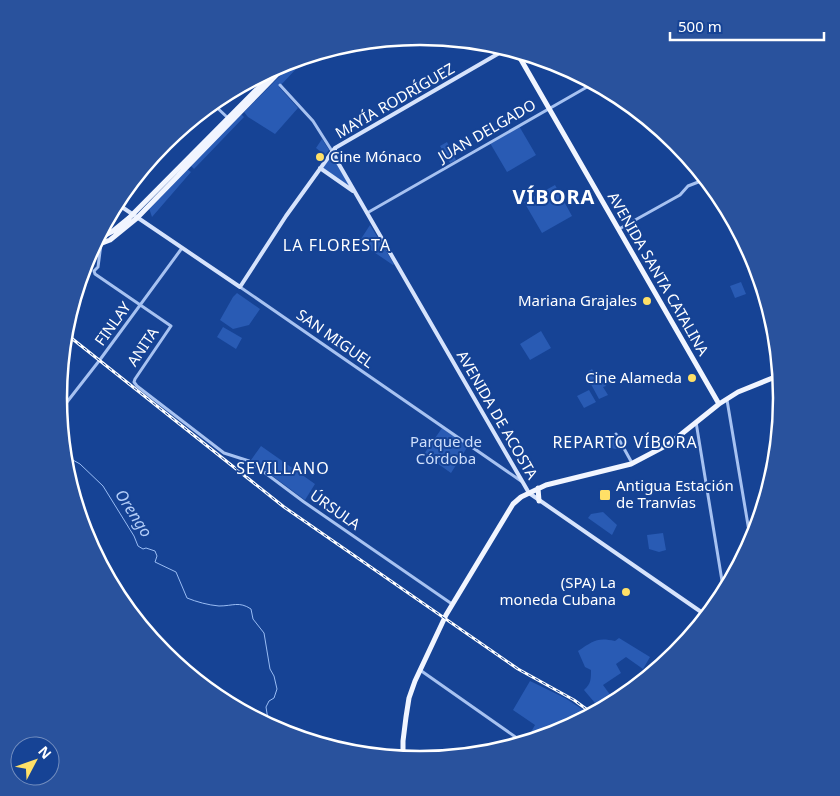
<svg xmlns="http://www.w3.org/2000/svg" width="840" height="796" viewBox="0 0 840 796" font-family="'Noto Sans',sans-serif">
  <rect width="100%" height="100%" fill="#164395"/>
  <path fill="#295bb4" d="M291,65l5,4 -17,18 19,21 -23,26 -27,-17 -4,-5z
    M241,114l3,3 -50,52 -4,-4z
    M519,126l17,29 -29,17 -17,-29z
    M322,139l7,11 -4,5 -9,-7z
    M447,142l9,18 -6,3 -10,-17z
    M330,157l5,4 15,26 -27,-19v-2z
    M187,169l4,3 -39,45 -3,-9z
    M555,185l17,31 -30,17 -18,-31z
    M370,225l24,39 -1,1 -34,-23z
    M741,282l5,12 -11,4 -5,-12z
    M237,293l23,16 -11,16 -16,4 -13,-9 13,-23z
    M223,327l19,11 -6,11 -19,-12z
    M541,331l10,17 -21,12 -10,-16z
    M592,369l5,8 8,-5 3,5 -6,3 4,6 -3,1 5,8 -9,4 -13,-24v-2z
    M589,390l7,12 -12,6 -7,-12z
    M442,428l26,18 -17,27 -27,-19z
    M615,436l7,11 -7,2 -3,-1 -4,-8z
    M261,446l54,38 -10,16 -54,-40z
    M603,512l14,13 -5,10 -24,-17 3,-4z
    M663,533l3,17 -7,2 -10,-3 -2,-14z
    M619,638l31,19 -7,12 -17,-12 -10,7 5,9 -18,12 11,15 -14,9 -16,-19c7,-6 7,-11 7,-20l-6,-3 -7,-16c15,-10 19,-14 37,-10z
    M654,662l6,5 -21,17z
    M530,681l35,17 26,17 -33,17 -31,10 -1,-1 9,-16 -22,-15z"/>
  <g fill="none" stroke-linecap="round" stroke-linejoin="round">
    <path stroke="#99bcf4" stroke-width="1" d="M64,455l16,9 23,22 31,50 4,10 5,3 3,-1 9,3 2,5 -2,6 21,10 11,26c10,4 21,7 32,8 14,0 20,-5 32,3l2,10 11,14 6,36 4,7 3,13 -3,9 -5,3 -3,6 3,19"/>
    <path stroke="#a7c2f1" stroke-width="3" d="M280,85l33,36 19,30
      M212,103l16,15
      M367,213l227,-130
      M619,229l61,-34 8,-9 18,-7
      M101,244l-3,23 -4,4 1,3 76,52 -36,53 -1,3 3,4 87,67 25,8 55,41 148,102
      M240,287l281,194
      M727,400l24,143
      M60,411l39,-50 83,-113
      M696,422l28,171
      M616,434l16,29
      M420,670l104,73
      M250,710l1,6"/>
    <path stroke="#d6e3fc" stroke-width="4" d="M335,148v8l2,5 192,332 178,123
      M320,168l33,23
      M116,203l124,84 46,-71 49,-68 173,-100"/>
    <path stroke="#f1f5ff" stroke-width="5" d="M516,51l203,353
      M96,240l17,-9 16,-13 153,-154
      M92,247l18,-7 27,-22 153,-157
      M538,488l1,13
      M403,758v-17l3,-24 3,-19 6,-17 31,-66 67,-111 8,-7 25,-12 85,-21 38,-20 50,-40 19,-12 42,-17"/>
    <g stroke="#fff" stroke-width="3">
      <path id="rail" d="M65,333l219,174 234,162 56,31 19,14"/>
    </g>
    <use href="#rail" stroke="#164395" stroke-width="1" stroke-dasharray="4" stroke-linecap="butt"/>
  </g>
  <g fill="#ffe067" stroke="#164395" stroke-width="2">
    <circle cx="320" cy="157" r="5"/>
    <circle cx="647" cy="301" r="5"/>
    <circle cx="692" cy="378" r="5"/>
    <rect x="599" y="489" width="12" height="12" rx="2.5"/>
    <circle cx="626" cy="592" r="5"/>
  </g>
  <g text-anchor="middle" stroke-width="4" stroke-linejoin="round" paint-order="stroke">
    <g font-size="15" fill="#fff" stroke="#164395">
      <text transform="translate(395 101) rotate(-30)" y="5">MAYÍA RODRÍGUEZ</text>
      <text transform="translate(487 131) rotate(-30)" y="5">JUAN DELGADO</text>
      <text transform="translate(658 274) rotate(60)" y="5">AVENIDA SANTA CATALINA</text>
      <text transform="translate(113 324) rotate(-54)" y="5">FINLAY</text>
      <text transform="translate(335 339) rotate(35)" y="5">SAN MIGUEL</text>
      <text transform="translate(143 347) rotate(-56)" y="5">ANITA</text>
      <text transform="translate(497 415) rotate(60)" y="5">AVENIDA DE ACOSTA</text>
      <text transform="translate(335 510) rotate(35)" y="5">ÚRSULA</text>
    </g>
    <g font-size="15" fill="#fff" stroke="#164395" text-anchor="end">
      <text x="330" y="162" text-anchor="start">Cine Mónaco</text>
      <text x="637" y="306">Mariana Grajales</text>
      <text x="682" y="383">Cine Alameda</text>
      <text x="616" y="491" text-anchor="start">Antigua Estación<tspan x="616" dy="17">de Tranvías</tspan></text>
      <text x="616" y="588">(SPA) La<tspan x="616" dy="17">moneda Cubana</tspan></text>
    </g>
    <g font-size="15" fill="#cedffc" stroke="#164395">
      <text x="446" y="447">Parque de<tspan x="446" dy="17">Córdoba</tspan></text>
    </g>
    <g font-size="16" letter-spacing="1" fill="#fff" stroke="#164395">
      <text x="337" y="251">LA FLORESTA</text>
      <text x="625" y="448">REPARTO VÍBORA</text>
      <text x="283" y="474">SEVILLANO</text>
    </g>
    <g font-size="16" font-style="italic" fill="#b3cdf8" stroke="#164395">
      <text transform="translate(134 513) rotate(57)" y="6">Orengo</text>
    </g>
    <g font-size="20" font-weight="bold" letter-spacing="1" fill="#fff" stroke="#164395">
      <text x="554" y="204">VÍBORA</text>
    </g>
  </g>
  <path d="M0 0H840V796H0ZM67 398a353 353 0 1 1 706 0a353 353 0 1 1-706 0Z" fill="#29529d" fill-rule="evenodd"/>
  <path fill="none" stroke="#fff" stroke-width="2.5" d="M67 398a353 353 0 1 1 706 0a353 353 0 1 1-706 0Z"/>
  <g transform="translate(35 761) rotate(49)"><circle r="24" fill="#164395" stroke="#738ebf"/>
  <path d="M0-4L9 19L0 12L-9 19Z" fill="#ffe067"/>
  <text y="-8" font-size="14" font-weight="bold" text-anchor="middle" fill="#ffffff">N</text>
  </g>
  <path d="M670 32v8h154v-8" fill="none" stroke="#ffffff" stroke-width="2.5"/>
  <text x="678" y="32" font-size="15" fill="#ffffff" stroke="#164395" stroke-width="4" paint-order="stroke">500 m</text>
</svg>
